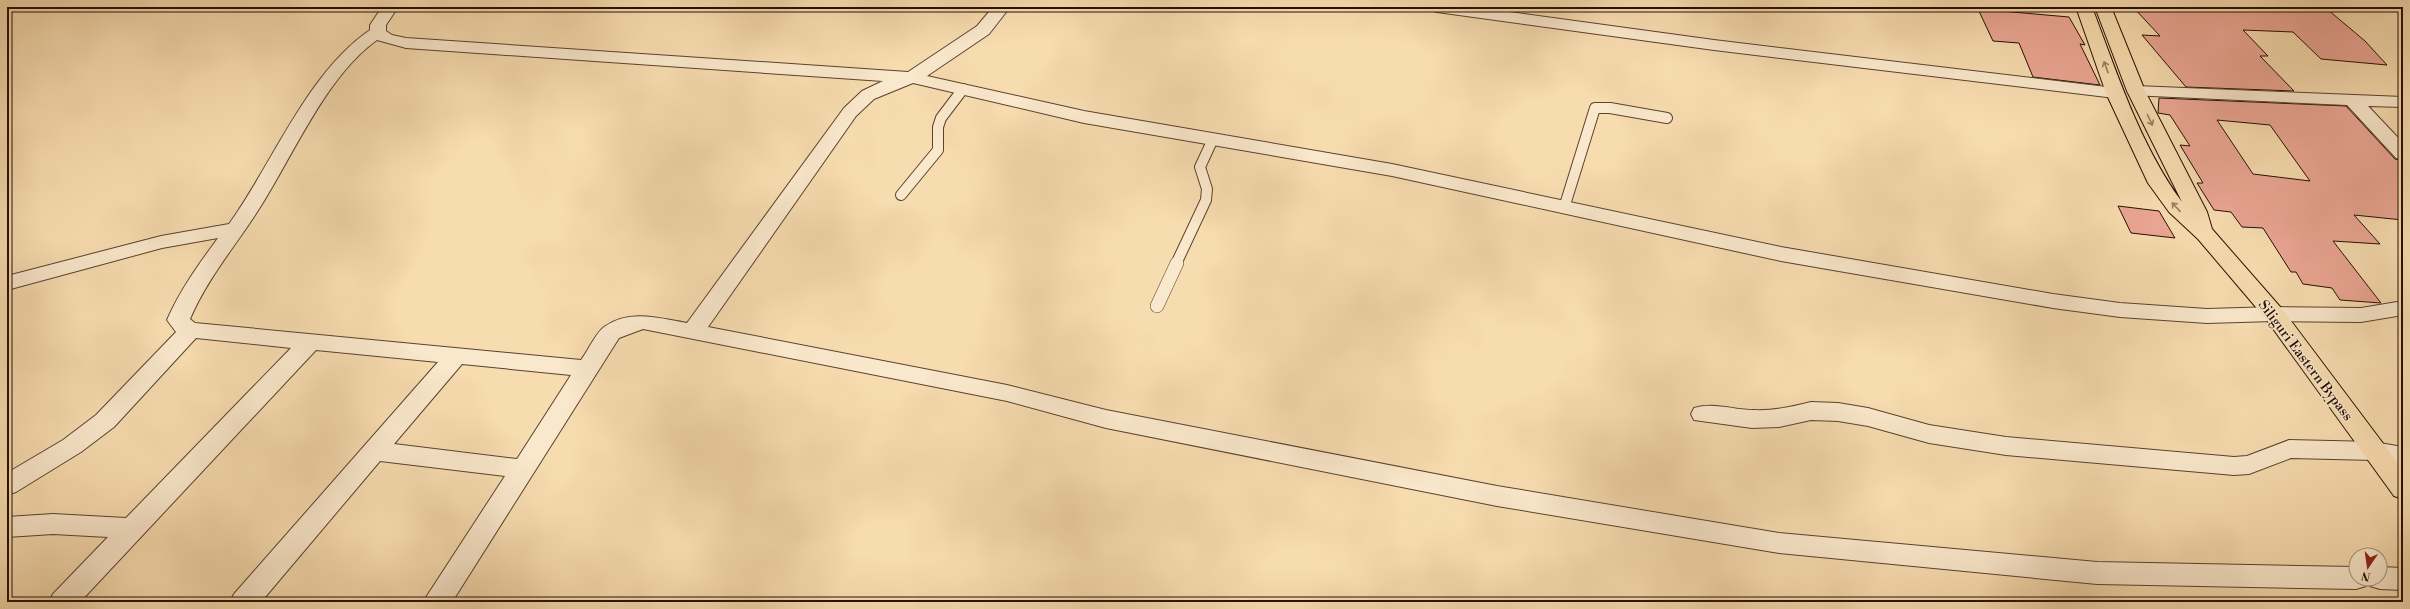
<svg xmlns="http://www.w3.org/2000/svg" width="2410" height="609" viewBox="0 0 2410 609" font-family="'Libre Bodoni',serif">
  <rect width="100%" height="100%" fill="#f7dcb0"/>
  <filter id="stains"><feTurbulence type="fractalNoise" baseFrequency=".005" numOctaves="4"/><feColorMatrix values="0 0 0 0 .2 0 0 0 0 .09 0 0 0 0 .02 0 0 0 .5 -.17"/></filter>
  <radialGradient id="worn" r=".72"><stop offset=".6" stop-color="#630" stop-opacity="0"/><stop offset="1" stop-color="#630" stop-opacity=".3"/></radialGradient>
  <path fill="#eba694" stroke="#260f03" fill-rule="evenodd" d="M2133,7l194,2 38,32 22,24 -66,-6 -28,-27 -50,-2 25,26h-8l34,35 -108,-4 -44,-52 18,1z
    M1978,9l91,8 16,28 -5,-1 20,41 -67,-8 -14,-34 -26,-2z
    M2159,98l187,8 49,53 8,2v59l-49,-5 26,29 -47,-3 48,62 -41,-3 -8,-12 -29,-4 -7,-12h-5l-28,-44 -21,-1 -11,-15 -17,-2 -17,-27h6l-23,-38 10,1 -20,-31 -12,-2zM2217,120l53,5 40,56 -57,-7z
    M2118,206l41,5 16,27 -44,-5z"/>
  <g fill="none" stroke-linecap="round" stroke-linejoin="round">
    <g stroke="#5a422e" stroke-width="12">
      <path id="service-far1" d="M901,195l37,-45v-23l3,-9 22,-29
        M1564,208l31,-100h15l57,10
        M1176,264l30,-64 1,-11 -7,-22 13,-28"/>
    </g>
    <g stroke="#5a422e" stroke-width="14">
      <path id="service" d="M1157,306l20,-43"/>
    </g>
    <g stroke="#5a422e" stroke-width="2">
      <path id="minor" d="M382,7h16l-12,18v6l6,4 14,3 502,34 69,-46 16,-19h17l-21,27 -62,42 157,35 308,53 389,83 272,47 67,9 87,6 67,-2 8,2 3,5 -3,5 -8,2 -67,2 -87,-6 -67,-9 -272,-47 -389,-85 -308,-53 -171,-40 -39,16 -18,17 -148,211 299,58 99,25 391,76 282,47 318,29 259,5v12h24v-12l23,1v22l-23,-1 -10,-3 -2,-5 -2,5 -10,3 -259,-5 -318,-31 -282,-47 -391,-78 -99,-27 -364,-72 -24,9 -167,264h-29l82,-126 -125,-15 -119,141h-31l4,-8 204,-232 -122,-12 -236,252h-31l4,-8 55,-57 -55,-3 -46,3v-20l46,-3 73,4 165,-170 -95,-10 -82,89 -33,25 -65,40 -9,3v-22l56,-33 33,-25 80,-83 -9,-12c13,-30 32,-56 51,-82l-56,10 -155,42v-14l154,-40 68,-12c44,-61 78,-151 141,-194v-5zM377,40l29,8 477,33 -21,10 -18,17 -157,215c-28,-5 -58,-14 -83,4 -9,7 -16,24 -23,33l-386,-37 -5,-4c17,-40 46,-74 69,-110 34,-53 67,-133 118,-169zM462,364l109,11 -54,84 -123,-15z
        M1429,7h44l241,33 401,48 6,1 3,4 -3,4 -6,1 -401,-48 -277,-38 -6,-2z
        M2136,86l267,11v10l-35,-1 35,37v17l-7,-2 -49,-53 -217,-10 -3,-4 3,-4z
        M1811,402l27,1 30,5 61,17 77,12 228,20 13,-1 42,-16 85,2 29,5v18l-29,-5 -83,-2 -42,16 -15,1 -228,-20 -77,-12 -61,-17 -30,-5 -27,-1 -32,7 -27,1 -58,-8 -3,-6 3,-6c19,-6 40,2 59,2 20,1 38,-3 58,-8z"/>
    </g>
    <g stroke="#5a422e" stroke-width="2">
      <path id="tertiary" d="M2403,301v14l-42,7 -87,-1 -8,-2 -3,-5 3,-5 8,-2 87,1z"/>
    </g>
    <g stroke="#260f03" stroke-width="2">
      <path id="primary" d="M2076,7h16c25,66 48,138 90,195l-55,-111 -32,-84h16l34,84 62,121 5,17 70,80 121,161v29l-9,-3 -128,-177 -68,-80 -29,-27 -21,-29 -42,-90z"/>
    </g>
    <use href="#service-far1" stroke="#fae8cc" stroke-width="10"/>
    <use href="#service" stroke="#fae8cc" stroke-width="13"/>
    <use href="#minor" fill="#fae8cc" fill-rule="evenodd"/>
    <use href="#tertiary" fill="#fae8cc" fill-rule="evenodd"/>
    <use href="#primary" fill="#f7dcb0" fill-rule="evenodd"/>
  </g>
  <defs><path id="oneway-shaft" d="M-6 0H5M1.5-3L5.5 0L1.5 3" fill="none" stroke-width="1.6" stroke-linecap="round" stroke-linejoin="round"/></defs>
  <g stroke="#998062">
    <use href="#oneway-shaft" transform="translate(2106 67) rotate(-110)"/>
    <use href="#oneway-shaft" transform="translate(2150 120) rotate(64)"/>
    <use href="#oneway-shaft" transform="translate(2176 207) rotate(-133)"/>
  </g>
  <g text-anchor="middle" stroke-width="3" stroke-linejoin="round" paint-order="stroke">
    <g font-size="14" fill="#260f03" stroke="#fae8cc">
      <text transform="translate(2306 360) rotate(53)" y="5">Siliguri Eastern Bypass</text>
    </g>
  </g>
  <rect width="2410" height="609" fill="none" stroke="#f7dcb0" stroke-width="24"/>
  <rect x="8" y="8" width="2394" height="593" fill="none" stroke="#260f03" stroke-width="2"/>
  <rect x="12" y="12" width="2386" height="585" fill="none" stroke="#260f03"/>
  <g transform="translate(2368 567) rotate(193)"><circle r="19" fill="#fae8cc" stroke="#a5917c"/>
  <path d="M0-3L7 15L0 10L-7 15Z" fill="#8f2418"/>
  <text y="-6" font-size="11" font-weight="bold" text-anchor="middle" fill="#260f03">N</text>
  </g>
  <rect width="100%" height="100%" filter="url(#stains)"/>
  <rect width="100%" height="100%" fill="url(#worn)"/>
</svg>
